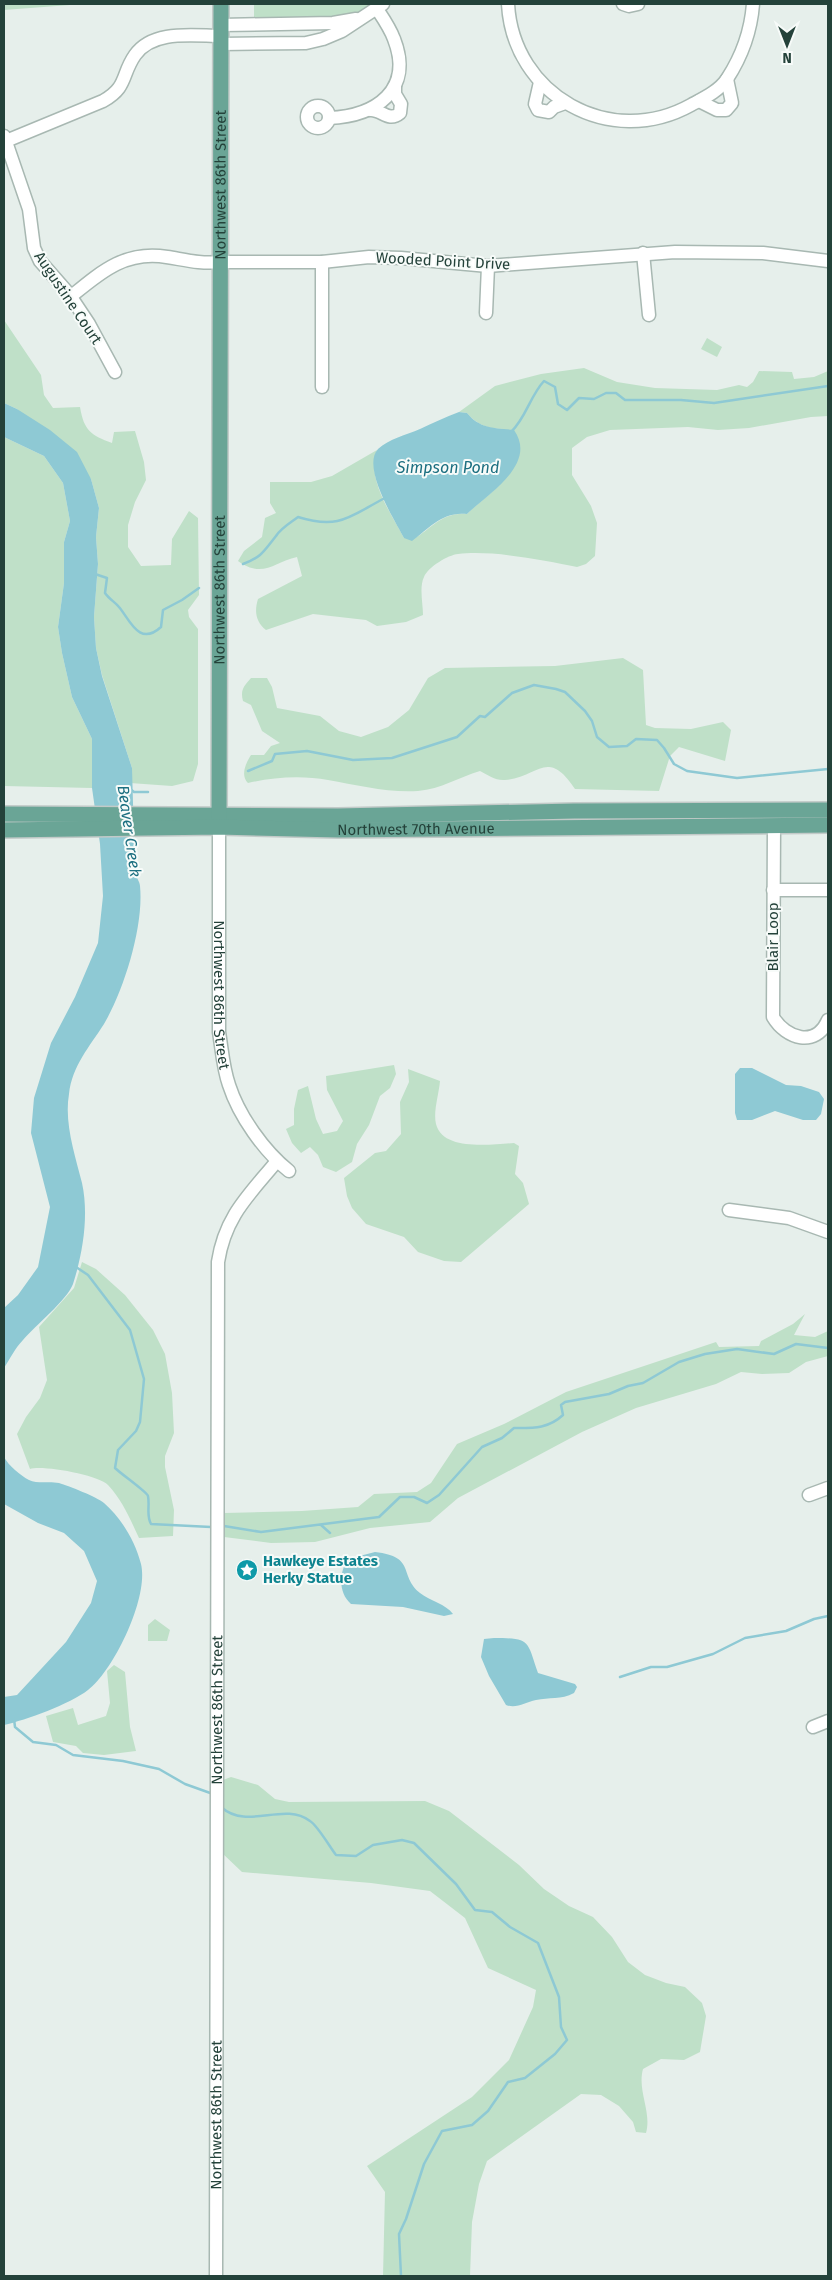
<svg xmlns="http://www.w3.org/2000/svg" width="832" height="2280" viewBox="0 0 832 2280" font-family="'Fira Sans',sans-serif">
  <rect width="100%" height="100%" fill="#e6efeb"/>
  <path fill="#bfe0c8" d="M4,4h79l-79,6z
    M254,4h122l-16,10 -14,5 -92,1z
    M4,320l37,55 3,20 9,13 27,-1c4,24 11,28 32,36l2,-11 21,-1 9,31 2,18 -11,22 -7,23v22l13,19 30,-1 1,-26 17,-28 9,7 1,77 -11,15 1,7 9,12v135l-5,17 -21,5 -42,-3 2,-15 -30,-93 -6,-27 -2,-31 4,-53 -2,-27 3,-29 -8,-29 -74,-70 -13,-6z
    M707,338l15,9 -5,10 -16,-8z
    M584,368l33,14 38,6 62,2 22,-5 8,2 6,-5 6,-11 33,1 2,7 20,-2 14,-6v45l-17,1 -62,11 -31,2 -30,-3 -78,3 -23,7 -15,11v27l19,31 6,17 -2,33 -9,8 -9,3c-33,-7 -85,-17 -119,-13 -10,1 -30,13 -34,23 -5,10 -1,27 -1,38l-17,7 -29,4 -11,-6 -53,-6 -47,16c-10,-8 -12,-18 -8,-31l44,-23 -5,-19c-23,5 -34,22 -59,4l6,-10 18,-14 3,-19 11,-5 -6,-10v-21h41l21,-6 45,-26c-11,29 14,63 27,88 5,0 12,0 16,-3 15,-11 26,-23 47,-21 12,-12 26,-21 36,-33l1,-52c-16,0 -27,-4 -37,-16l-8,-1 36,-26 46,-12z
    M4,437l40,19 19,27 7,38 -6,21v41l-6,44 4,26 10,44 20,42v49l-88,-2z
    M623,658l20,12 3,55 9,3 36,1 32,-7 8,8 -6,31 -46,-14 -9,9 -11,35 -84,-2c-28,-42 -37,-11 -70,-9 -9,1 -17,-5 -25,-9 -21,6 -39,18 -62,20 -30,2 -61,-6 -90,-11 -26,-5 -55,-3 -80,3 -8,-8 -2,-20 3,-28h13l7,-9 9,-3 -18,-12 -11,-26 -8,-4c-3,-11 1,-15 8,-23h16l5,9 5,21 43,8 19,15 22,6 27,-10 21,-17 19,-32 17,-10 110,-2z
    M394,1065l2,9 -6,14 -10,8 -11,29 -12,19 -5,18 -16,10 -13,-5 -5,-12 -8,-8 -9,6 -9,-10 -6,-14 8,-4v-16l4,-19 10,-4 8,33 7,15 14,-3 6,-10 -16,-31 -1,-14z
    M408,1069l32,12c-1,13 -7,31 -4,43 7,28 57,20 78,19l5,3 -4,28 8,9 6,21 -68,58 -17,-1 -26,-9 -14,-15 -38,-13 -14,-16 -5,-12 -3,-18 31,-25 11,-2 15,-17 -1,-32 9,-20z
    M82,1262l14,7 29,26 28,35 12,24 7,39 2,40 -9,23v11l9,43 -1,26 -34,2c-9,-19 -16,-37 -31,-53 -10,-10 -65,-20 -78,-16l-13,-35 9,-17 14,-19 7,-18 -8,-53 35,-39z
    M805,1314l-11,21 21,2 13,-6v25l-22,6 -17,11 -27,1 -21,-2 -25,12 -80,24 -54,24 -124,66 -28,24 -60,6 -55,14 -44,1 -47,-6v-24l78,-2 56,-4 16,-13 43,-2 14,-9 26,-39 47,-20 62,-32 150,-50 3,5 40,-1 2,-5 32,-17z
    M155,1619l15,11 -3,11h-19v-16z
    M114,1665l11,7 5,55 6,24 -32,4 -21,-2 -7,-7 -23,-4 -7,-26 27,-8 5,17 28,-9 4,-13 -3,-32z
    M231,1777l27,8 17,14 14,3 136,-1 24,10 70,54 25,24 25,17 24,11 19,20 16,25 17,13 21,8 19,4 17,16 4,13 -6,36 -16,8 -23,-1 -18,10c-6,22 9,43 3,64l-10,-1 -3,-10 -14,-16 -18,-11 -20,-1 -94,67 -8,23 -7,38 -2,54h-87l2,-84 -18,-26 105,-69 37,-37 24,-53 3,-17 -48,-22 -23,-50 -35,-27 -59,-8 -129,-11 -20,-19 1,-73z"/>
  <path fill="#8ec9d4" d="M4,403l13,6 33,21 27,22 14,27 8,29 -3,29 2,27 -4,53 2,31 6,28 30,92 3,105c1,4 5,9 5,13 4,40 -16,104 -36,138 -14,22 -32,42 -35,70 -5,29 6,61 13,89 7,32 1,70 -9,101 -6,16 -38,42 -50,56 -8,8 -13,19 -19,28v-60l14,-13 20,-28 12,-60 -19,-74 3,-35 17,-55 24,-46 23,-54 5,-47 -3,-52 -8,-56v-49l-20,-42 -10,-44 -4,-26 6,-44v-41l6,-21 -7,-38 -19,-27 -40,-19z
    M459,412l8,1c13,16 28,15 47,17 24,34 -26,64 -47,84 -24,-3 -38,14 -55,27l-8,-3c-9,-17 -43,-71 -26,-89 11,-10 28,-14 42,-20 13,-6 25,-12 39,-17z
    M740,1068h12l34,17 15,1 18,6 5,7 -3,15 -5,6h-13l-28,-9 -23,9h-15l-2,-7v-39z
    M4,1457c4,8 17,19 25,23 8,4 21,1 30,3 10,3 38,14 45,20 18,16 31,38 37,61 8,33 -27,106 -53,126 -18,14 -62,30 -84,35v-28l13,-2 49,-53 25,-39 6,-22 -13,-30 -20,-18 -26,-10 -34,-19z
    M375,1552c42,5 23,23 45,41 10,8 26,11 33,21l-9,2 -41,-9 -52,-3c-13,-11 -12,-32 -3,-45z
    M494,1638c37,0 33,3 44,35l37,11 2,3 -3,6c-13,7 -25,4 -38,7 -11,2 -19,9 -30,5l-17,-29 -8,-19 3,-18z"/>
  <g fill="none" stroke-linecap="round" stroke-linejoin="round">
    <path stroke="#8ec9d4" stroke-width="2.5" d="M511,432c15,-14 19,-36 33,-51l11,6 3,17 9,6 12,-12 15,1 12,-6h10l9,7h56l33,3 114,-17
      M243,564c19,-7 21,-13 33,-28 5,-8 14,-13 22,-19 42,13 52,-1 87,-19
      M95,574l12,4 -2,15c4,6 10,9 14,14 11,13 20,40 42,20l2,-17 19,-10 17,-12
      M248,771l24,-10 3,-7 32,-3 46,9 39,-2 65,-21 23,-21 5,1 27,-24 22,-8 22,4 9,3 20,19 7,10 5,16 12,10 18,-1 9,-7 21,1 7,8 10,16 13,7 50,7 91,-9
      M129,788l5,4h14
      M76,1267l12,8 42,55 14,49 -4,43 -4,9 -18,19 -3,18c6,6 32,24 33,28 2,10 -2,19 3,28l60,3
      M321,1525l9,8
      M224,1526l37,6 118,-15 21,-20h14l13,6 12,-8 43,-48 20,-9 12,-10c19,0 34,1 49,-13l-2,-10 4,-3 44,-8 19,-8 15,-3 36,-21 26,-8 32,-5 37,5 22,-10 32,4
      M620,1677l31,-10h16l46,-13 32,-16 41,-7 28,-12 14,-3
      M14,1719l1,8 18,15 23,3 17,10 50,6 36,8 26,15 28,10
      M221,1807c27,24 62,-6 89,14 8,5 19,25 26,34l20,1 17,-11 29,-5 12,3 42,41 19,26 17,2 18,15 28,16 21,54 2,30 6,13 -12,14 -30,24 -17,4 -20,29 -16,14 -30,6 -18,33 -18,55 -7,15 2,42"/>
    <g stroke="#a8b8b2" stroke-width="15">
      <g id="minor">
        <path d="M508,4c5,91 102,146 183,101 13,-7 28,-14 36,-26 15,-23 24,-49 26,-75"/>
        <path d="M623,4l6,2 9,-2"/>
        <path d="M221,25l112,-2 23,-4"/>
        <path d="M221,44l85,-1 17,-4 19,-8 41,-27"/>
        <path d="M540,82l-5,22 3,6 11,2 5,-5 11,-4"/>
        <path d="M699,101l18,9h9l6,-7 -5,-24"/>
        <circle cx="318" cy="117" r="11"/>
        <path d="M370,110c12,-1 18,13 30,3l1,-9 -6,-10v-8"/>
        <path d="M329,118c47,-2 85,-28 65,-79 -4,-11 -11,-21 -17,-30"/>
        <path d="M4,136l25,73 5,39 6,13 29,33 20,30 26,48"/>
        <path d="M6,141l97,-40c25,-14 18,-26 32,-46 18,-26 59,-19 86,-19"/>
        <path d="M643,253l6,62"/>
        <path d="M69,294h5c28,-23 53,-44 93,-37 19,3 33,7 53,5h102l47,-5 32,1 87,8 187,-14 88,1 65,8"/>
        <path d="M486,313l2,-47"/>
        <path d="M322,387v-125"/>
        <path d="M774,826l-1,191c13,22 43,31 55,3"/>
        <path id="s1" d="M219,827v205c3,18 4,36 10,53 10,31 35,66 60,86"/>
        <path d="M773,890h55"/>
        <path d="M729,1210l60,8 39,14"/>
        <path d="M809,1495l19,-7"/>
        <path d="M813,1727l15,-6"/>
        <path id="s2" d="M216,2276l2,-1014c7,-46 31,-67 59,-101"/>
      </g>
    </g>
    <g stroke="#c2cac8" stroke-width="18">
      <g id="major">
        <path d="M4,814l334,2 236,-5 254,-1"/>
        <path id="s3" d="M219,826l2,-822"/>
        <path id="s4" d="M4,830l215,-3 119,3 490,-5"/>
      </g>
    </g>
    <use href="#minor" stroke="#fff" stroke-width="12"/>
    <use href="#major" stroke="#6aa596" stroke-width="15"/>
  </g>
  <defs>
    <g id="sight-disc" transform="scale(1.125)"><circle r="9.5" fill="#0f9aa8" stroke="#f7fbf9"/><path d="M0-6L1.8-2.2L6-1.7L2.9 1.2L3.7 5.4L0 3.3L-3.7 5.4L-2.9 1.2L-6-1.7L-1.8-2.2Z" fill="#fff"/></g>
  </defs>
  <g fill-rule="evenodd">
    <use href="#sight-disc" x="247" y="1570"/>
  </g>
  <g text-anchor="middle" stroke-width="4" stroke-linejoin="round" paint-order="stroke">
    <g font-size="15" fill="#24423a" stroke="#f7fbf9">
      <text dy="5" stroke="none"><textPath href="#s3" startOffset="641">Northwest 86th Street</textPath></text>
      <text transform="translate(443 261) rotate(3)" y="5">Wooded Point Drive</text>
      <text transform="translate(68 298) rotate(56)" y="5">Augustine Court</text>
      <text dy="5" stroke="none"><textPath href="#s3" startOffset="236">Northwest 86th Street</textPath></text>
      <text dy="5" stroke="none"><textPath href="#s4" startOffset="412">Northwest 70th Avenue</textPath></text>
      <text transform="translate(773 937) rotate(-90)" y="5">Blair Loop</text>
      <text dy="5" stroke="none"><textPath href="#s1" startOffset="168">Northwest 86th Street</textPath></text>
      <text dy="5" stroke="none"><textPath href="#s2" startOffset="566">Northwest 86th Street</textPath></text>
      <text dy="5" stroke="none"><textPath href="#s2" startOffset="161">Northwest 86th Street</textPath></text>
    </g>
    <g font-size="15" font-weight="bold" fill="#0d838f" stroke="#f7fbf9" text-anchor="start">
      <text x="263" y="1566">Hawkeye Estates<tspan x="263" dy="17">Herky Statue</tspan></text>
    </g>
    <g font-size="16" font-style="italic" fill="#1c6f80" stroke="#f7fbf9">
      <text x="448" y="473">Simpson Pond</text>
      <text transform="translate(130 831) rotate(82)" y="6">Beaver Creek</text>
    </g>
  </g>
  <rect width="832" height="2280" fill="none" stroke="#24423a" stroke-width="10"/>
  <g transform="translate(787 45) rotate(180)" stroke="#f7fbf9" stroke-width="4" paint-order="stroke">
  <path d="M0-4L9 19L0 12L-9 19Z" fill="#24423a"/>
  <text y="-8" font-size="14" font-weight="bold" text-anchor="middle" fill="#24423a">N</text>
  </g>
</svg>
